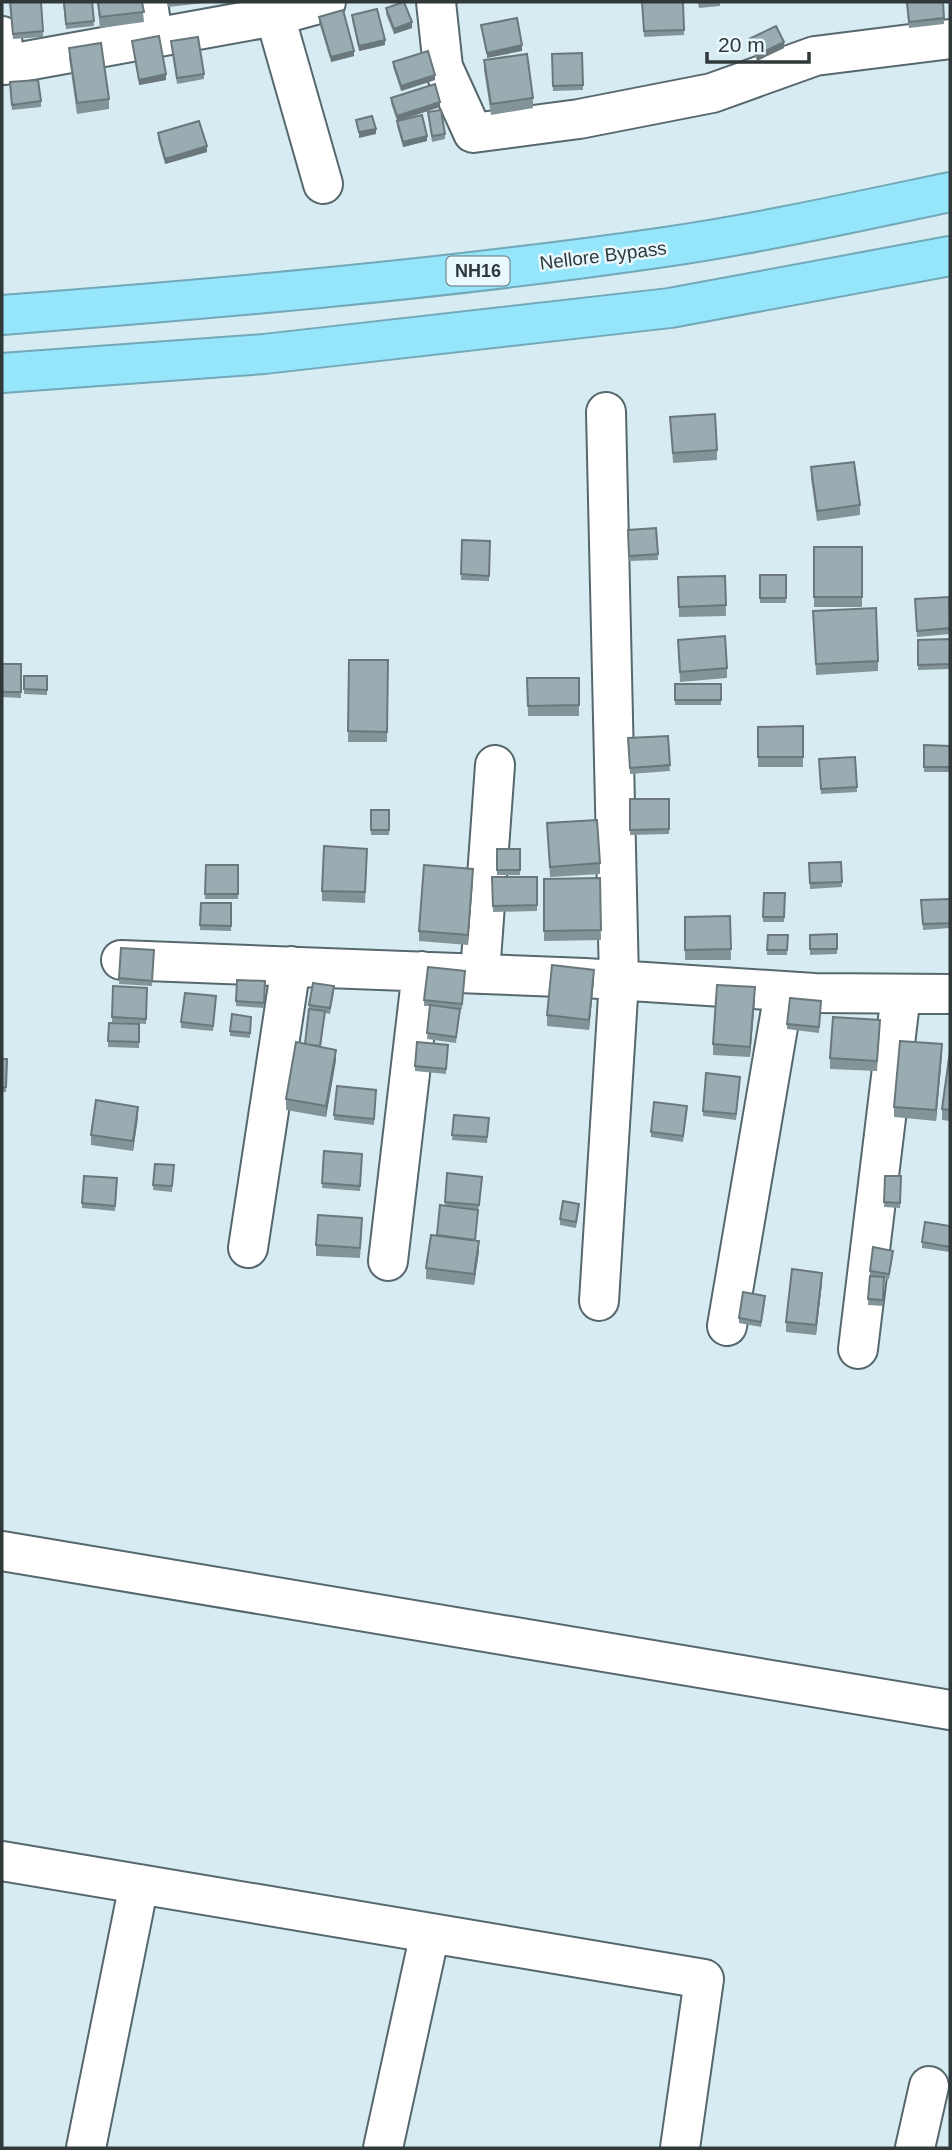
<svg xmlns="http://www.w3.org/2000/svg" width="952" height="2150" viewBox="0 0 952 2150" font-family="Helvetica,sans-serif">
  <rect width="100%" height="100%" fill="#d7ecf2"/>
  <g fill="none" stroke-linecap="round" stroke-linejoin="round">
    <g stroke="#56686d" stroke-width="42">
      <path id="street" d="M148,2l5,36
        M436,2l7,65 30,66 106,-14 133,-26 103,-37 135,-17
        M275,16l48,168
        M2,36l2,29 271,-49 51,-14
        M121,960l464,18 229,15 136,1
        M480,974l15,-209
        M248,1248l43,-282
        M388,1261l34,-290
        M599,1301l20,-321 -13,-568
        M727,1326l57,-334
        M858,1349l43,-355
        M2,1551l948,159
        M2,1861l702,118 -24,169
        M86,2148l53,-264
        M383,2148l47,-215
        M915,2148l14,-62"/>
    </g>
    <g stroke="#72a8b7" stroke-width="42">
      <path id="highway" d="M2,315c221,-17 443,-36 663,-68 96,-14 190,-35 285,-55
        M2,373l262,-19 406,-46 280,-52"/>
    </g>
    <use href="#street" stroke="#fff" stroke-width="38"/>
    <use href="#highway" stroke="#95e5fb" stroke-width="38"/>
  </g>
  <path fill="#839498" d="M10,2l33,29v6l-30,2z
    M63,2h29l2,24 -28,3z
    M97,2h45l2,20 -44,6z
    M167,2h46l-45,5z
    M642,2h41l1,33 -40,2z
    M698,2h22v4l-21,2z
    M906,2h37l1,22 -35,4z
    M386,8l26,20 -18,6 -8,-20z
    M352,15l33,30 -26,6 -7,-31z
    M319,17l35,39 -23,6 -12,-40z
    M749,39l35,9 -27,13 -8,-17z
    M132,41l34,39 -27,5z
    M171,41l33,33v5l-27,5z
    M69,48l40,51v10l-32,5 -8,-56z
    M582,53l1,37 -30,1 -1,-37z
    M484,60l49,38v10l-42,7 -7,-45z
    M393,62l42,18 -34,11 -8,-24z
    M10,88l31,13v6l-29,3z
    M391,98l49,9 -43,14 -6,-18z
    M428,112l17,22v5l-13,3z
    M397,121l30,20 -24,6 -6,-21z
    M158,133l49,19 -42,12 -7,-25z
    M670,417l47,33v10l-44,3z
    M811,467l49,38v10l-43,6 -6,-43z
    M656,528l2,32 -29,1 -1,-31z
    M462,540l28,1 -1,40 -28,-1z
    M814,547h48v60h-48z
    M760,575h26v28h-26z
    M725,576l1,40 -47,1 -1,-40z
    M915,599l35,15v20l-33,3z
    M813,611l65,50v10l-62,4z
    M950,639v30l-32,1v-30z
    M678,640l49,28v10l-47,4z
    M349,660h39l-1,82h-39z
    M2,664h19v34l-19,-1z
    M24,676h23v19l-23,-1z
    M527,678h52v38h-51z
    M675,684h46v21h-46z
    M803,726v41h-45v-40z
    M668,736l2,35 -40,3 -2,-36z
    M924,745l26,1v26h-26z
    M855,757l2,35 -36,2 -2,-35z
    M630,799h39v35l-39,1z
    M371,810h18v25h-18z
    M547,823l53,40v11l-50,3z
    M497,849h23v26h-23z
    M367,859l-2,44 -43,-2v-10z
    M841,862l1,25 -32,2 -1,-26z
    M206,865h32v34h-33z
    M492,877h45v34l-44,1z
    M600,878l1,62 -57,1v-62z
    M473,880l-5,65 -49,-4v-10z
    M764,893h21l-1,29h-21z
    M950,899v29l-27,2 -2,-30z
    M201,903h30v28l-31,-1z
    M730,916l1,44h-46v-43z
    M837,934v20l-27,1v-20z
    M768,935h20l-1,20h-20z
    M121,948l33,2 -2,36 -33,-2z
    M465,976l-3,33h-2l-4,34 -29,-4 3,-33h-6v-6z
    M237,980l28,1 -1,27 -28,-2z
    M594,980l-5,50 -42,-4v-11z
    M113,986l34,2 -1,36 -34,-2z
    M334,992l-4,22 -5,-1 -4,34 15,13 -10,57 -40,-7v-11l19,-55 4,-39z
    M755,998l-5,59 -37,-2v-11z
    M216,1002l-3,29 -32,-3v-6z
    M821,1007l-2,26 -32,-4v-5z
    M251,1022l-1,16 -20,-2v-5z
    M109,1023l30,1v24l-31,-1z
    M880,1030l-3,41 -47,-2v-11z
    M448,1050l-2,24 -31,-3v-5z
    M950,1051v70l-8,-1v-11z
    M942,1055l-6,66 -42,-4v-10z
    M2,1059h5l-1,33h-4z
    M740,1082l-4,38 -33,-4v-5z
    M376,1090l-2,35 -40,-5v-5z
    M687,1112l-4,30 -32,-5v-5z
    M454,1115l35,9 -2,19 -35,-3z
    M138,1117l-5,34 -42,-6v-10z
    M324,1151l38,3 -2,37 -38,-3z
    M155,1164l19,1 -2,27 -19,-2z
    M447,1173l35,4 -7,63 4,11 -5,34 -48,-6v-11l11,-33 8,-29z
    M885,1176h16l-1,32 -16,-1z
    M117,1184l-2,27 -33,-3v-5z
    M579,1209l-3,19 -16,-3v-6z
    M950,1226v26l-28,-4v-6z
    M362,1228l-2,30 -44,-2v-11z
    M893,1256l-4,23 -5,-1 -1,28 -15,-1 2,-34z
    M822,1283l-6,52 -30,-3v-10z
    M765,1302l-4,25 -22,-4v-5z"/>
  <path fill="#6a787c" d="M412,22v6l-18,6v-5z
    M385,40v5l-26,6v-5z
    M784,42v6l-27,13v-6z
    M522,45v6l-35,7v-5z
    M354,51v5l-23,6v-5z
    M166,74v6l-27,5v-5z
    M435,75v5l-34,11v-5z
    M440,102v5l-43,14v-5z
    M376,129v5l-17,4v-6z
    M427,136v5l-24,6v-5z
    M207,146v6l-42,12v-5z
    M473,869v11l-5,65v-10z
    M594,970v10l-5,50v-10z
    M755,987v11l-5,59v-10z
    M942,1044v11l-6,66v-11z
    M336,1050v10l-10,57v-11z
    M138,1107v10l-5,34v-10z
    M479,1241v10l-5,34v-11z
    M822,1273v10l-6,52v-10z"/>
  <path fill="#98acb1" stroke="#6a787c" stroke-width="2" d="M10,2h31l2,29 -30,3z
    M64,2h28l2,19 -28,3z
    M98,2h44l2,10 -44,5z
    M404,2l8,20 -18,7 -8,-21z
    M642,2h41l1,28 -40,1z
    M907,2h36l1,16 -35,4z
    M377,9l8,31 -26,6 -7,-31z
    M343,10l11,41 -23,6 -12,-40z
    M517,18l5,27 -35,8 -6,-28z
    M776,26l8,16 -27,13 -8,-16z
    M159,36l7,38 -27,6 -7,-39z
    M198,37l6,37 -27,4 -6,-37z
    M101,43l8,56 -32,4 -8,-55z
    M428,51l7,24 -34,11 -8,-24z
    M582,53l1,32 -30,1 -1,-32z
    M527,54l6,44 -42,6 -7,-44z
    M38,80l3,21 -29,4 -2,-23z
    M435,84l5,18 -43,14 -6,-18z
    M441,110l4,24 -13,2 -4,-24z
    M422,115l5,21 -24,6 -6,-21z
    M372,116l4,13 -17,3 -3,-12z
    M199,121l8,25 -42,13 -7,-26z
    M715,414l2,36 -44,3 -3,-36z
    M854,462l6,43 -43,6 -6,-44z
    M656,528l2,26 -29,2 -1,-26z
    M462,540l28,1 -1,35 -28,-2z
    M814,547h48v50h-48z
    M760,575h26v23h-26z
    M725,576l1,29 -47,2 -1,-30z
    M949,597l1,31 -33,3 -2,-32z
    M876,608l2,53 -62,3 -3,-53z
    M725,636l2,32 -47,4 -2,-32z
    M950,639v25l-32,1v-25z
    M349,660h39l-1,72 -39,-1z
    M2,664h19v28h-19z
    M24,676h23v14l-23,-1z
    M527,678h52v27l-51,1z
    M675,684h46v16h-46z
    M803,726v31h-45v-30z
    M668,736l2,29 -40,3 -2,-30z
    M924,745l26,1v21h-26z
    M855,757l2,30 -36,2 -2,-30z
    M630,799h39v30l-39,1z
    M371,810h18v20h-18z
    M597,820l3,43 -50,4 -3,-44z
    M324,846l43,3 -2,43 -43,-1z
    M497,849h23v21h-23z
    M841,862l1,20 -32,1 -1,-20z
    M206,865h32v29h-33z
    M424,865l49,4 -5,66 -49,-4z
    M492,877h45v28l-44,1z
    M600,878l1,52 -57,1v-52z
    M764,893h21l-1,24h-21z
    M950,899v24l-27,1 -2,-24z
    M201,903h30v23l-31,-1z
    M730,916l1,33 -46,1v-33z
    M837,934v15h-27v-14z
    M768,935h20l-1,15h-20z
    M121,948l33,2 -2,31 -33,-3z
    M552,965l42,5 -5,50 -42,-5z
    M428,967l37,4 -3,33 -38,-4z
    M237,980l28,1 -1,22 -28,-2z
    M313,983l21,3 -4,22 -21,-3z
    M717,985l38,2 -5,60 -37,-3z
    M113,986l34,2 -1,31 -34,-2z
    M185,993l31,3 -3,30 -32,-4z
    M790,998l31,3 -2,26 -32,-3z
    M430,1005l30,4 -4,28 -29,-4z
    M309,1009l16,2 -5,35 -15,-2z
    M232,1014l19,3 -1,16 -20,-2z
    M833,1017l47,3 -3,41 -47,-3z
    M109,1023l30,1v18l-31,-1z
    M900,1041l42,3 -6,66 -42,-3z
    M296,1042l40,8 -10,56 -40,-7z
    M417,1042l31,3 -2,24 -31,-3z
    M950,1051v59l-8,-1z
    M2,1059h5l-1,28h-4z
    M706,1073l34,4 -4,37 -33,-3z
    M337,1086l39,4 -2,29 -40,-4z
    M96,1100l42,7 -5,34 -42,-6z
    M654,1102l33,4 -4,30 -32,-4z
    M454,1115l35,3 -2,19 -35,-2z
    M324,1151l38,3 -2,32 -38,-3z
    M155,1164l19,1 -2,21 -19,-1z
    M447,1173l35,4 -3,28 -34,-3z
    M84,1176l33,2 -2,28 -33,-3z
    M885,1176h16l-1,27 -16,-1z
    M563,1201l16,3 -3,18 -16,-3z
    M440,1205l38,5 -3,30 -38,-5z
    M318,1215l44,3 -2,30 -44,-3z
    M925,1222l25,4v21l-28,-5z
    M431,1235l48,6 -5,33 -48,-6z
    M873,1247l20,4 -4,23 -19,-3z
    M792,1269l30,4 -6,52 -30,-3z
    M870,1276l14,1 -1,23 -15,-1z
    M743,1292l22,4 -4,26 -22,-4z"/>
  <g text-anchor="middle" stroke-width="5" stroke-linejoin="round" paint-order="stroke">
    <rect fill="#e8f8fd" stroke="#677274" stroke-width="2" x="446.5" y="256.5" width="63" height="29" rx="5"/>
    <g font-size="18" font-weight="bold" fill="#30383a">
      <text x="478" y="277">NH16</text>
    </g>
    <g font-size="19" fill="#30383a" stroke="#e8f8fd">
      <text transform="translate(603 255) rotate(-7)" y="7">Nellore Bypass</text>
    </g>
  </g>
  <rect width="952" height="2150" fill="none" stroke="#30383a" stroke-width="7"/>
  <path d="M707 52v10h102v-10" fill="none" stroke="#30383a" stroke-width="3.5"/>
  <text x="718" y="52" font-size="21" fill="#30383a" stroke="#e8f8fd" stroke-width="5" paint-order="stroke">20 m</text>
</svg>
